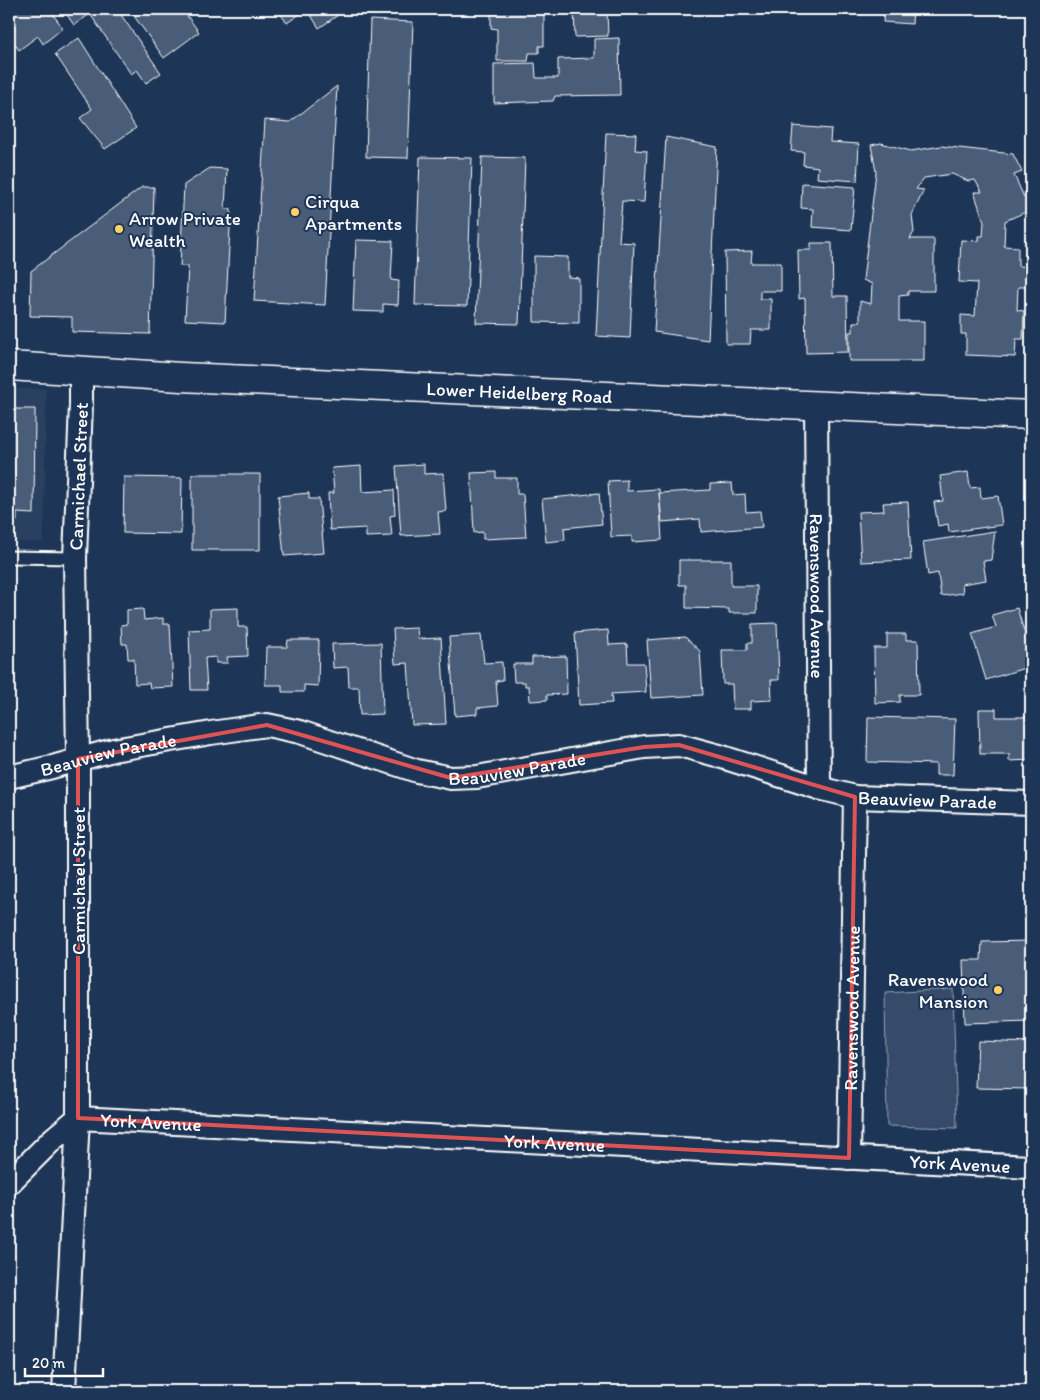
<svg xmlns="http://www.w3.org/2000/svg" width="1040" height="1400" viewBox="0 0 1040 1400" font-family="Itim,sans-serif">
  <rect width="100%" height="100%" fill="#1d3557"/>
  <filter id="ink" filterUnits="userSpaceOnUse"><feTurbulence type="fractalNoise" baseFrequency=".02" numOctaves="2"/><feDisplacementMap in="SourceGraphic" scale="10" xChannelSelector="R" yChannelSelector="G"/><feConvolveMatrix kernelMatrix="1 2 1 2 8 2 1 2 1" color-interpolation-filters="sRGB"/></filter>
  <g filter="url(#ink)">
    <path fill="#2a4161" d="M9,389h37l-2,153h-35z"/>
    <path fill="#364b69" stroke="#9aa5b4" d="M953,989l4,139 -70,-2 -2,-133z"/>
    <path fill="#4a5d79" stroke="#fff" d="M9,9h40l14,19 -20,16 -5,-8 -19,14 -10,-14v-16l2,-3 -2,-3z
      M63,9h54l44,64 -15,10 -9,-13 -6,4 -41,-60 -16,11z
      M129,9h53l17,23 -35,26z
      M277,9h66l1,2 -25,17 -12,-19 -20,14z
      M491,9h53v37h-5v7h-10l-1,8h-31v-32l-6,-1z
      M574,9h48l-15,1 1,26 -33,1z
      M884,9h29l-1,15 -29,-2z
      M929,9h45v4l-45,-2z
      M370,20l43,2 -5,136 -42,-1z
      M79,38l57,90 -31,21 -25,-31 12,-9 -37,-55z
      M619,38l1,57 -65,1 -2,5 -59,2v-39l41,-1 1,15h22v-19l36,-1v-19z
      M337,86l-12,219 -71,-4 11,-181 25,2z
      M793,126l38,3 -1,13 29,2 -2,37 -40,-3 1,-11 -15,-2 1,-13 -13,-1z
      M606,133l30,1 -1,16 12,1 -3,51 -22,-1 -3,41 15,1 -4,95 -34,-2z
      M666,137l51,10 -9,193 -54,-8z
      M881,143l30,8 30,-5 72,8 9,18 -8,3 16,35 -25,11 -1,25 14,1v19l11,1v20h-11l-1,23 7,1 -1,28h-7l-1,18 -49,-2v-21h-5v-19l14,1 2,-33 -18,-1 2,-42 18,1v-5h4l1,-14 -10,-30h8l-7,-12 -7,1 -16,-7 -28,4 -8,11 8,1 -12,25 2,17 -4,7h24v52h-26v4l-9,1v25h25v40h-75v-29h4v-10h7v-21l11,3 1,-20 -9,-4 13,-108 -5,-27z
      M420,157l52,1 -5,148 -52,-1z
      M482,157l43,1 -6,166 -43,-1z
      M210,168l17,1 -2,40h6l-6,113 -40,-2 3,-54h-8l4,-81z
      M802,183l53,4 -4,43 -39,-3 1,-18 -12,-1z
      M142,187h12l-4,147 -78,-2v-15l-42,-1 1,-45z
      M356,240l37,1 -2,39 8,1 -1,24 -15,-1v8l-30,-1z
      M811,243h21l1,53h14l1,56 -42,1 -1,-55 -6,1 -1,-49h13z
      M752,251l-1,12h30v28h-21v8h11v31h-20l-1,14h-24l-1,-92z
      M534,256l34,1v20l11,1v45l-45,-1z
      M9,409h26l-1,105 -17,-1v8h-8z
      M424,464v10l19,-1 3,38 -8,1 2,22 -39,2 -5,-70z
      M361,466l1,26 32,-2 1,25 -5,1 2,20 -26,1v-9l-36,2 -2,-37h6l-2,-25z
      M496,472v6h21v16h6l3,43 -43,2v-7l-9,1 -3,-60z
      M968,472l2,16 10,-1 1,11 17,-2 4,29 -53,7 -1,-8 -10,2 -4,-24 9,-1 -3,-25z
      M192,474h68v76h-68z
      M124,477l58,1 -1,56 -58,-1z
      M627,480v11l32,-2 3,51 -30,2v-6l-21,1 -3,-56z
      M732,483l1,12 12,-1 1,18 14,-1 2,16 -61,5 -1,-13 -38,3 -3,-29 51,-3v-6z
      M309,493v6h10l5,54 -40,3 -6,-60z
      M599,493l3,31 -38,4 1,12 -19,2 -4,-43z
      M908,502l3,58 -50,2 -3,-50 26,-1 -1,-8z
      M995,531l-4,29 -8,1 3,19 -24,4 1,9 -22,3 -3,-23 -10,2 -5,-33z
      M679,560h52v26h26v27h-28v-4l-43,-1v-23h-7z
      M238,608v19h9l1,29 -21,1 1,6h-12v-6l-11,1 2,32h-16l-2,-60 21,-1v-20z
      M1017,608l14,46v12l-45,14 -14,-46 24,-7 -4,-12z
      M143,609l1,11 19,-2v6h7l3,63 -23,1 -1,-5 -14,1 -1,-25h-6l-1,-15h-5l-1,-19 6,-1v-14z
      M777,623l2,57h-8l1,20 -21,1v8h-18l-1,-25h-9l-1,-34h25v-7h5v-19z
      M417,628l1,11 23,-1 5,86 -34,1 -4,-62 -13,1 -2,-35z
      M608,630l1,15 18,-1 1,19h16l2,29 -35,2 1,9 -33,2 -4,-72z
      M887,634h19v6h12l1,55h-19v7l-25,1 -1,-55h13z
      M481,635l3,28 18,-1 1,18 -7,1 2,25 -21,2v6l-22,2 -6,-79z
      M685,637l15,14 3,44 -52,3 -4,-58z
      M288,640h31l-1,46 -14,-1v7h-22v-7h-17l1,-38h21z
      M381,643l2,71 -23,1 -1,-28h-10l-1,-20 -15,1 -1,-24z
      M566,656l1,38 -20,1v5l-17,1 -1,-15h-4v-4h-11l-1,-18h19v-7z
      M979,709h17v8h31v6h4v37l-22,1v-7h-29z
      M868,717l87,2 -2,56h-17v-11l-69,-2z
      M1031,941v80l-66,2 -2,-63h18l1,-18z
      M978,1041l53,2v46l-55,-1z"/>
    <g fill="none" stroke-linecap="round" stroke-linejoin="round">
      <g stroke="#fff" stroke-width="15">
        <path id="lane" d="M9,557l66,1"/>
      </g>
      <g stroke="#fff" stroke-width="26">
        <g id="street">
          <path id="s1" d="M816,405l3,383"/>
          <path id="s2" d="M9,777l43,-10 61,-17 98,-17 56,-8 33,7 117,39 34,7 26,-1 167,-30 35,-2 37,10 103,33 36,9 176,6"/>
          <path id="s3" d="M849,1158l6,-361"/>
          <path id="s4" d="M9,1183l44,-44 25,-21 953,49"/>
          <path id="s5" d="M64,1391l14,-273v-359l-3,-201 6,-154v-33"/>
        </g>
      </g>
      <g stroke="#fff" stroke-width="31">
        <g id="primary">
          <path id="s6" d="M9,366l172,11 850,38"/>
        </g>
      </g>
      <use href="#lane" stroke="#1d3557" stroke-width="11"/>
      <use href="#street" stroke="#1d3557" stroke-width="22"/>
      <use href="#primary" stroke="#1d3557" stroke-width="28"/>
    </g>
  </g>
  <path fill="none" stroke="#de5353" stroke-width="4" stroke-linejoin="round" d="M267,725l184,53 193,-31 35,-2 176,52 -6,361 -771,-40v-359z"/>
  <g fill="#ffd166" stroke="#1d3557" stroke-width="2">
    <circle cx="295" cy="212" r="5"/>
    <circle cx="119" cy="229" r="5"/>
    <circle cx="998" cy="990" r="5"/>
  </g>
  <g text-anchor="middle" stroke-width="4" stroke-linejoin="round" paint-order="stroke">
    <g font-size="19" fill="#fff" stroke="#1d3557" text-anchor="start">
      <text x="305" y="208">Cirqua<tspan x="305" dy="22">Apartments</tspan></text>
      <text x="129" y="225">Arrow Private<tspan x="129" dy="22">Wealth</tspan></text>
      <text x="988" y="986" text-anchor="end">Ravenswood<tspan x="988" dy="22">Mansion</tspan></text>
    </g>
    <g font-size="19" fill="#fff" stroke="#1d3557">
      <text dy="7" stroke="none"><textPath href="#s6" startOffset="511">Lower Heidelberg Road</textPath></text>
      <text dy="7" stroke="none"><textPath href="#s5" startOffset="915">Carmichael Street</textPath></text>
      <text dy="7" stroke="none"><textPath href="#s1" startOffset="191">Ravenswood Avenue</textPath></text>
      <text dy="7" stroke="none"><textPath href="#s2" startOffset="102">Beauview Parade</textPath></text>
      <text dy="7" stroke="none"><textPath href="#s2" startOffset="522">Beauview Parade</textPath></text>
      <text dy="7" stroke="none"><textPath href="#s2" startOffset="942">Beauview Parade</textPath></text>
      <text transform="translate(78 881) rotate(-90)" y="7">Carmichael Street</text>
      <text dy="7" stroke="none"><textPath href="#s3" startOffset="150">Ravenswood Avenue</textPath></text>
      <text dy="7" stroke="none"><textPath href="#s4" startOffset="168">York Avenue</textPath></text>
      <text dy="7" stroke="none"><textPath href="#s4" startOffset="572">York Avenue</textPath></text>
      <text dy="7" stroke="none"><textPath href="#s4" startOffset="978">York Avenue</textPath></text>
    </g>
  </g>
  <rect width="1040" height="1400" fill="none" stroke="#1d3557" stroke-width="30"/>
  <rect x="15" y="15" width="1010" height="1370" fill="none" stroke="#fff" stroke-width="2" filter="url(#ink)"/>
  <path d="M25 1368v8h78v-8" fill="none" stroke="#ffffff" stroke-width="2.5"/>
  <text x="32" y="1368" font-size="15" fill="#ffffff" stroke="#1d3557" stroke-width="4" paint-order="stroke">20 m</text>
</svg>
